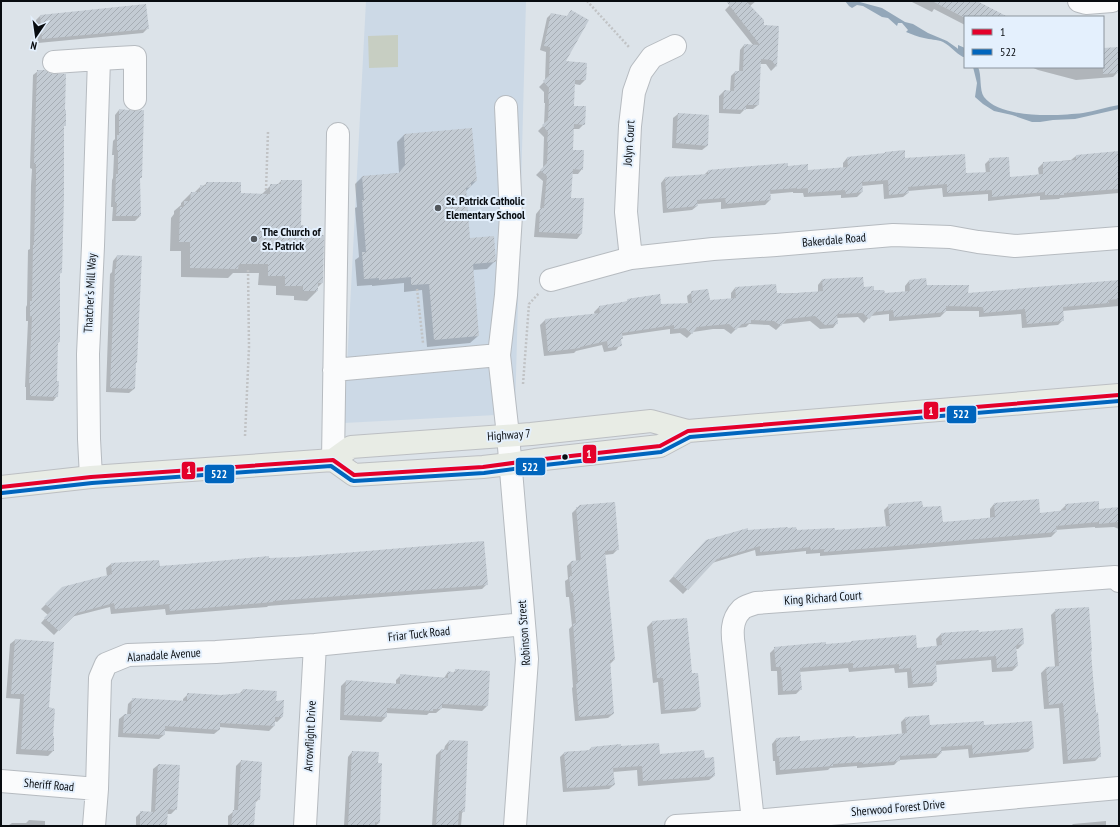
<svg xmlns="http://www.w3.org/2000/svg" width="1120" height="827" viewBox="0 0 1120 827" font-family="'PT Sans Narrow',sans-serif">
  <defs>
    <pattern id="building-hatch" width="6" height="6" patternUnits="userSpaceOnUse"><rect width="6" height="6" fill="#c3cbd3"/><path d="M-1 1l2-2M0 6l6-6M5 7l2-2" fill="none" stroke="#a6adb4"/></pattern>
  </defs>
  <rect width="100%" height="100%" fill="#dce3e9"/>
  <path fill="#ccd9e6" d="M366,1h160l-11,413 -171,9z"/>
  <path fill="#c7cec2" d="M398,35v32l-29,1 -1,-32z"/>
  <path fill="#93a7b9" d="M845,1h11l26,7 23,14 8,2 15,9 19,8 10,7 1,1v-4l7,3v9h-2c-8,-4 -12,-11 -20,-15 -6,-3 -13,-2 -19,-4 -6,-1 -12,-4 -18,-6l2,-2 -6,-7h-4l-1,3 -9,-8 -6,-1 -19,-11 -6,-1 -5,3 -3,-2z
    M973,67h5c4,8 1,23 6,30 17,22 73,19 99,16 12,-2 24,-6 36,-8v4l-44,10 -22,1 -13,2h-8l-20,-7 -18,-4 -11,-7 -8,-7 2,-14z"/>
  <path fill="#0003" d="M734,1h22l-6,5 12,20 16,1 -2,39 -5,5 -5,-7h-6l-2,41 -5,4h-8l-5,5 -21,-1v-17l5,-5 6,1 1,-16 4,-4h4l1,-22 4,-5h9l-28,-35z
    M910,1h64l32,16h-41v8l-31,-16 -2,3z
    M571,12l-7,50 22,1 -1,17 -5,5 -6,-1 -1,23 11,17 -5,5h-6l-1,22 10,18 -4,5h-7l-1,25 11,35 -4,5 -43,-2 2,-23 4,-5 3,-28 -7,-6 7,-7 1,-31 -6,-6 6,-6 1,-22h-1v-11l-5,-5 6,-6 1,-29 -6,-2 7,-32 4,-4 15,3z
    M40,16l107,13 -4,4 -105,10 -2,-23z
    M1119,48v23l-6,6 -37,3 -38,-10 -7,-3h72v-17z
    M38,71l27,54 -2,2 -2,146 -2,1v68l-2,2 -1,38 1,14 -4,5 -27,-1v-13h-1l3,-66h-2v-14l1,-2 1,-55 2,-1 1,-64 1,-16 -2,-1 3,-93z
    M119,110l22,67 -2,2 1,37 -5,5h-23l1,-14h-2l1,-27 1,-2 1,-23h-2l1,-14 2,-2v-24z
    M678,114l29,32 -5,4 -30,-2 1,-30z
    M471,130l5,51 -11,11 4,47 26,22 -8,8 -15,1 6,66 -8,7 -43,4 -5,-57 -18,2v-9l-32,3v-1l-15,1 -2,-26 4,-3 -4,-49 2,-1 -2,-23 7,-7 37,-4 -2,-31 7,-7z
    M1119,152v41l-59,5 -1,1 -19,1v-4l-52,5v-7l-45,3 -1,-9 -34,3v2l-5,4 -19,2 -1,-15 -22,2 1,6 -5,5 -16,1v-3l-37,2 -1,-4h-10v-1l-23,2v6l-5,5 -44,4v-7l-24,2v2l-5,4 -29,3 -2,-30 4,-5 39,-3 4,-4 79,-4 20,4 36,-2v-6l4,-5 58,1 60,16 21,-2 -1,-9 5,-5 19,19 30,-2 -1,-8 5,-5 28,-3 5,-4z
    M281,181l19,45 8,10 14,47 -5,5v3l-10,10 -13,-1v-4l-18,-1v-9l-18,-1 1,-12h-26l-5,5 -47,-1v-26h-11l1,-33 3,-4v-3l7,-6v-2l10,-10h3l7,-7h2l4,-3 33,11 21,1 10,-10h6z
    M117,256l19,107 -1,1 -1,25 -5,4 -23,-1 4,-118 2,-2 1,-11z
    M822,280l41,8 21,6 21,-2v-6l4,-5 17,5 41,8 152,-13v25l-57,5 1,9 -5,5 -36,3 -1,-14 -42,3v-6h-34v1l-5,5 -51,4v-7l-19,2 -6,7 -6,-6 -21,1v5l-4,5 -13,1 -10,-8 -28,3 -6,6 -7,-5 -20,-1 -3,3 -9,1 -6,6 -7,-5h-11l-20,3 -6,6 -7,-5 -10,1v-5l-49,7 1,2 -2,2v5l-4,5 -12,2 -2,-7 -26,6 -2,2 -30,3 -4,-31 5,-5 50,-5 -1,-3 5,-5 27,-5 2,-2 32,5 28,-1 -1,-8 5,-4 17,9 22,-1v-7l4,-5 41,6 42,-2v-7z
    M994,504l45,10 22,-2v-2l5,-5 32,5 21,-2v21l-5,-2 -19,1v-1l-40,3 1,2 -5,5 -140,12 -91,7v-3l-14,1v-3l-50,5 -1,-6 -43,13 -29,31 -14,-13 33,-35 46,-15h86l52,-4 -2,-17 5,-5 33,3 20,15 48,-5v-9z
    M579,506l39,43 -5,5 -9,1 10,105 -4,4 3,50 -5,4 -33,3 -3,-33 1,-1 -4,-58 3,-3 -3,-29h-3l-1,-16 3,-2 -1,-13 4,-4 5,-1 -4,-48z
    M269,560l218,24 -5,5 -214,17 -1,1 -101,8 -1,-6 -54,5 -1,-7 -39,10 -17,18 -13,-12 7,-8 -7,-6 21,-21 45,-12 -1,-8 5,-4 48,3z
    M1056,610l34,42 10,104 -5,5 -32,3 -4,-56 -15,1 -3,-36 5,-5 9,-1 -4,-52z
    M652,622l39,52 9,33 -5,4 -34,3 -3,-32 -5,1 -6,-56z
    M978,631l-1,2 46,11 -5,5h-3l2,17 -5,5 -20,1 -1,-12 -56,5 1,16 -4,5 -24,2 -1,-16 -12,1 -1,-5 -45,4 -1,-4 -49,4 2,17 -5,5 -18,1 -1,-24h-6l-1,-18 5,-5 50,-3 25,-2 1,-1 64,-6 1,13 21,-2 -1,-8 5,-5z
    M15,640l38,2 -5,66 4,29 1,14 -5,5 -32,-2 4,-55 -14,-1 4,-54z
    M456,670l31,36 -5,5 -40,-3 -6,5h-7l-2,2 -41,-2v4l-5,5 -41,-2 1,-34 5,-5 50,3v-4l5,-5 43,3 4,-6 5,1z
    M243,690l32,12 7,15 -5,5 -3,-1v5l-5,5 -50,-4v3l-5,4 -50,-3v4l-5,4 -41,-2 1,-18 5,-4h3l1,-11 5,-5 50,3v-3l5,-5 33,2 17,-1z
    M906,717l23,10 54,-1 50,22 -5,4 -59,6 -1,-9 -28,2 1,2 -5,5 -37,2 -5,5 -37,3v-2l-27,2 -2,2 -52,5 -1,-14h-2l-1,-17 4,-5 23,3 103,-7 -1,-13z
    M449,741l15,70 -2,2 -1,13h-29l4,-71 5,-5h3l1,-4z
    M620,747l39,8 45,4 10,17 -5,4 -71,6 -1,-16 -24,2 1,13 -5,4 -46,3 -3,-35 5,-5 23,-1 3,-3z
    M352,752l25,12 2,59 -4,3h-31l4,-69z
    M241,761l18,38 -4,4 -2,23h-25v-10l6,-5 2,-45z
    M158,765l20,1 -2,43 -5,5h-5v12h-30v-9l5,-5 10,1 2,-44z
    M29,820l16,1v5h-44v-1h8l3,-2h14z
    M1106,821v5h-35l2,-2z"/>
  <path fill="url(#building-hatch)" d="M726,1h20l18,19v5l15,1 -2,41 -6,-7 -10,-1 -2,46h-13v5l-23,-1 1,-19 10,1 1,-20h8l1,-27 16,1z
    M932,1h45l31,16h-45z
    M146,4l3,25 -107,10 -2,-24z
    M571,10l18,10 -23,41 21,2 -1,17h-11l-1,26h12l-1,19 -11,-1 -1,26h11l-1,20 -10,-1 -2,29h13l-2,36 -43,-2 1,-24h4l3,-32 -7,-6 7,-7 1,-20h-1l1,-11 -6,-7 6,-5 1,-21h-1l1,-11 -6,-7 6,-5 1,-29 -6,-1 7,-33 16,3z
    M1119,47v26l-16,1v-26z
    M37,70h8l4,3 5,1h12l-1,36h1v16h-2v70l-2,77h-2v69h-2l-1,39h2l-1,16 -28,-1v-13h-1l3,-66 -2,-1v-15h2l1,-56h1l2,-65v-16h-2z
    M119,109l9,1 7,1 9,-1 -2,68h-2l1,38h-25l1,-13h-2l1,-29h2v-24h-1v-15h2z
    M678,113l31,2 -1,31 -32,-3z
    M472,128l5,53 -6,1v5l-5,1 4,50 24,-2 2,26 -23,2 6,72 -45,4 -5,-56 -18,1v-8l-32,3v-2l-15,1 -2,-27h4l-4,-52h2l-2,-24 37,-3 6,-8 -1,-31z
    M905,150v8l60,-4 1,19 24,-1 -1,-14 20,-1 1,20 33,-3v-12l33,-2v-5l43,-4v38l-55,4v2h-19v-3l-53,5v-7l-45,3v-9l-39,3 1,6 -20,2 -1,-15 -26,2 1,10 -17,2 -1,-4 -37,3v-5l-11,1v-1l-27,2 1,10 -45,4 -1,-6 -28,2 1,6 -31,3 -2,-32 43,-3v-4l80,-7v3l20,-2v6l40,-3 -1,-10 38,-4v-1z
    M281,180h21l-1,45 8,2v8h15l-1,48h-5v8h-15v-5h-18v-10h-17v-12h-29l-1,5 -48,-1v-26h-11l1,-35h4v-6h6l1,-9h9v-7l6,1v-4h35v11l29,1v-10h11z
    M117,255l25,1 -5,107h-1l-1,26 -25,-1 5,-120h1z
    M863,277l1,10 10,-1v4h10l1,3 25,-2 -1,-11 17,-2 1,7h42l-1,8 151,-13v19l-11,1 1,3 -46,4 1,14 -37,3 -2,-15 -41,4 -1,-6 -37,-1v6l-52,5 -1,-7 -18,2 -6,7 -6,-6 -26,1 1,10 -13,1 -10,-9 -28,3 -6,7 -7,-5 -23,-1v3l-9,1 -6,6 -7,-6 -11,1 -21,2 -5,7 -7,-6 -11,1v-4l-52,8 1,6h-2l1,7 -14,2 -1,-7 -27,6v1l-32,4 -3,-33 55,-6 -1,-7 29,-5 -1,-2 33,-5 1,10 31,-1 -1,-12 17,-2 2,11 26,-2 -1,-11 41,-3 1,9h7v1l39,-3 -1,-12z
    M1039,499l1,14 26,-3 -1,-6 34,-3v8l20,-2v15l-20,2v-2l-43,4 1,6 -208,18 -25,2v-3l-13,1 -1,-3 -22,3 -28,2v-6l-43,13 -29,31 -15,-14 33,-36 42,-12v2l40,-3v1l8,-1 1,3 38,-2v2l55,-4 -2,-22 34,-3 1,6 18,-1 2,16 35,-3 17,-2 -1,-14z
    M615,502l4,48 -14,1 10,109h-5l4,54 -35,3 -3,-34 2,-1 -5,-58 3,-1 -3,-30h-2l-2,-17h3l-1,-15 10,-1 -5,-53h3v-2z
    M484,541l4,44 -215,16v1l-103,9 -1,-7 -54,5 -1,-6 -37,10 -18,18 -15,-13 8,-8 -7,-6 17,-17 50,-13 -1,-11 48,-3 1,6 26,-2 83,-8v2l28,-1z
    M1089,607l3,44 -1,1 3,37 2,24 2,-1 3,45 -33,3 -5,-57 -14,2 -3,-38 13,-1 -4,-57z
    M687,618l5,55h6l3,34 -36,3 -2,-32h-6l-5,-57z
    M1023,628l1,16 -8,1 2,21 -21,2 -1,-12 -60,5 1,21 -24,2 -2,-16 -12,1v-5l-46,4v-5l-53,5 2,22 -19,1 -2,-24h-5l-2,-20 52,-5v2l25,-2v-1l65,-6 1,13 25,-3 -1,-12 38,-3v2z
    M15,639l39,3 -5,65 6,2 -2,27h1v15l-33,-2 3,-55h-13z
    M455,669l35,2 -2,35 -46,-2v5h-9v2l-46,-3v9l-43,-2 2,-35 54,4v-10l48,4v-7l7,2z
    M243,689l34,2 -1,10 8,-1 -1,17h-8v9l-55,-3v7l-55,-4v9l-42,-2 1,-19h7l1,-16 55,3v-8l34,2 21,-2z
    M929,715l1,10 54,-4v4l48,-4 2,27 -61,6 -1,-9 -31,2 1,6 -42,3v5l-38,3v-2l-29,2v2l-53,4 -1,-14h-2l-1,-18 24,-2v5l55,-5 1,2 51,-5 -2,-16z
    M449,740l19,1 -3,71 -6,-1 -1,15h-22l5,-77 7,1z
    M659,743l1,11 44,-4 1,8 9,-1 1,19 -72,5 -1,-15 -29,2 2,17 -48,3 -3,-36 27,-2v-3l30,-3v2z
    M352,751l27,1 -1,11h4l-2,60 -5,-1v4h-27z
    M241,760l21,2 -2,38 -4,-1 -2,27h-23l2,-16h5z
    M158,764l22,1 -3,45 -9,-1 -1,17h-27v-15l15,1z"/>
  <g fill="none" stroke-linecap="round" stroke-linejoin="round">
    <g stroke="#b6bbc0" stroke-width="24">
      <path id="minor" d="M1079,1l7,2 26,-2
        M54,62l45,-3
        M506,107l5,108 -5,80 -7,60 9,80 19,224 -12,167
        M631,258l-5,-46 4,-86 4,-34 7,-20 11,-15 23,-11
        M551,280l80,-22 82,-9 63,-4 117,-10 57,2 28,5 37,4 104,-8
        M334,370l165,-15
        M333,460l5,-326
        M91,477l-2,-38 -1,-85 5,-108 6,-187 36,-2v42
        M1,781l96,8
        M753,821l-19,-174c-2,-13 -3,-27 7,-37 3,-4 10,-5 15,-7l359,-26 4,4
        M94,826l3,-37 3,-111 6,-14 22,-9 88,-3 99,-7 209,-21
        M305,826l10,-181
        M676,826l77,-5 366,-33"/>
    </g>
    <g stroke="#bcbfc3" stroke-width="24">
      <path id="major" d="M333,460l21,15 129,-8 27,-3 25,-4 125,-14 28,-15
        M1,487l90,-10 242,-17 18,-13 180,-13 120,-13 37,10 431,-36"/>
    </g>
    <path stroke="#c1c3c5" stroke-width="2.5" stroke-dasharray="2 2" stroke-linecap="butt" d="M587,1l42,46
      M266,190l2,-58
      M417,289l6,54
      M523,384l6,-80 10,-11
      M245,436l4,-89 -1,-78"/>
    <use href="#minor" stroke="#fafbfc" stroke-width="22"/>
    <use href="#major" stroke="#e8ece5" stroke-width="22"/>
    <g stroke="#e4f0fd" stroke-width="7">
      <path id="bus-1" d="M1,487l90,-10 242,-17 21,15 129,-8 52,-7 125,-14 28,-15 431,-36"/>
    </g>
    <g stroke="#e4f0fd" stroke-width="7">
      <path id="bus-2" d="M2,493l90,-10 239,-17 20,14 3,1 130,-8 52,-7 125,-14 29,-15 429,-36"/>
    </g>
    <use href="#bus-1" stroke="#e4002b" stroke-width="4"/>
    <use href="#bus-2" stroke="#0065bd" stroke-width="4"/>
  </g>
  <g fill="#52575c" stroke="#e4f0fd" stroke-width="1.5">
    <circle cx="438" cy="208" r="4"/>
    <circle cx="254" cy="239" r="4"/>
  </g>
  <circle fill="#080c10" stroke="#e4f0fd" stroke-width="1.5" cx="565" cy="457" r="3.5"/>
  <g text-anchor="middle" stroke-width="4" stroke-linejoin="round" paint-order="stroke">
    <g font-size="12" fill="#080c10" stroke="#e4f0fd">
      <text transform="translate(629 143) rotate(-86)" y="4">Jolyn Court</text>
      <text transform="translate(834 240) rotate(-5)" y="4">Bakerdale Road</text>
      <text transform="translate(90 293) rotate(-87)" y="4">Thatcher's Mill Way</text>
      <text transform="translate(509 435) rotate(-4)" y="4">Highway 7</text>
      <text transform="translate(823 598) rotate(-4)" y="4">King Richard Court</text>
      <text transform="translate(524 633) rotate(-94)" y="4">Robinson Street</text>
      <text transform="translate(419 634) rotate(-6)" y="4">Friar Tuck Road</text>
      <text transform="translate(164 655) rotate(-4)" y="4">Alanadale Avenue</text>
      <text transform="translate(310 736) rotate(-87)" y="4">Arrowflight Drive</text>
      <text transform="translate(49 785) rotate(5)" y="4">Sheriff Road</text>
      <text transform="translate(898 808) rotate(-5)" y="4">Sherwood Forest Drive</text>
    </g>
    <g font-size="12" font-weight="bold" fill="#080c10" stroke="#e4f0fd" text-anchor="start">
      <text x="446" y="205">St. Patrick Catholic<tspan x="446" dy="14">Elementary School</tspan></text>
      <text x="262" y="236">The Church of<tspan x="262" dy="14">St. Patrick</tspan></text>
    </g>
  </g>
  <g stroke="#e4f0fd" stroke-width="1.5">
    <rect x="923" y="401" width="16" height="19" rx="4" fill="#e4002b"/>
    <rect x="946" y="405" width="31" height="19" rx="4" fill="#0065bd"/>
    <rect x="582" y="444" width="15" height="20" rx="4" fill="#e4002b"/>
    <rect x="515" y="457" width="31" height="19" rx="4" fill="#0065bd"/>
    <rect x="181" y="461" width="15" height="19" rx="4" fill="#e4002b"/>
    <rect x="204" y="464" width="31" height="20" rx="4" fill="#0065bd"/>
  </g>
  <g font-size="11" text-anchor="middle" font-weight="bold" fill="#fff">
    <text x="931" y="415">1</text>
    <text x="961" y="418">522</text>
    <text x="589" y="458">1</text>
    <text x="530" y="471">522</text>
    <text x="189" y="474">1</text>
    <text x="219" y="478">522</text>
  </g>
  <rect width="1120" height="827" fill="none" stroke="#080c10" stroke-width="4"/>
  <rect x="964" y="16" width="140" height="52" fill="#e4f0fd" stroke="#8c959e"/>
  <rect x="972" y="29" width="20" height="6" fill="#e4002b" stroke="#8c959e"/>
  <text x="1000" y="36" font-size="12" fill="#080c10">1</text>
  <rect x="972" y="49" width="20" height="6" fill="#0065bd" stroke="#8c959e"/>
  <text x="1000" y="56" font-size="12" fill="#080c10">522</text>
  <g transform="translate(36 36) rotate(193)" stroke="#e4f0fd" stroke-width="3" paint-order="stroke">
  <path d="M0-3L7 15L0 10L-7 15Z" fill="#080c10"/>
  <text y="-6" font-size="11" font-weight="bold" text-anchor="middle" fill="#080c10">N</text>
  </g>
</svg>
